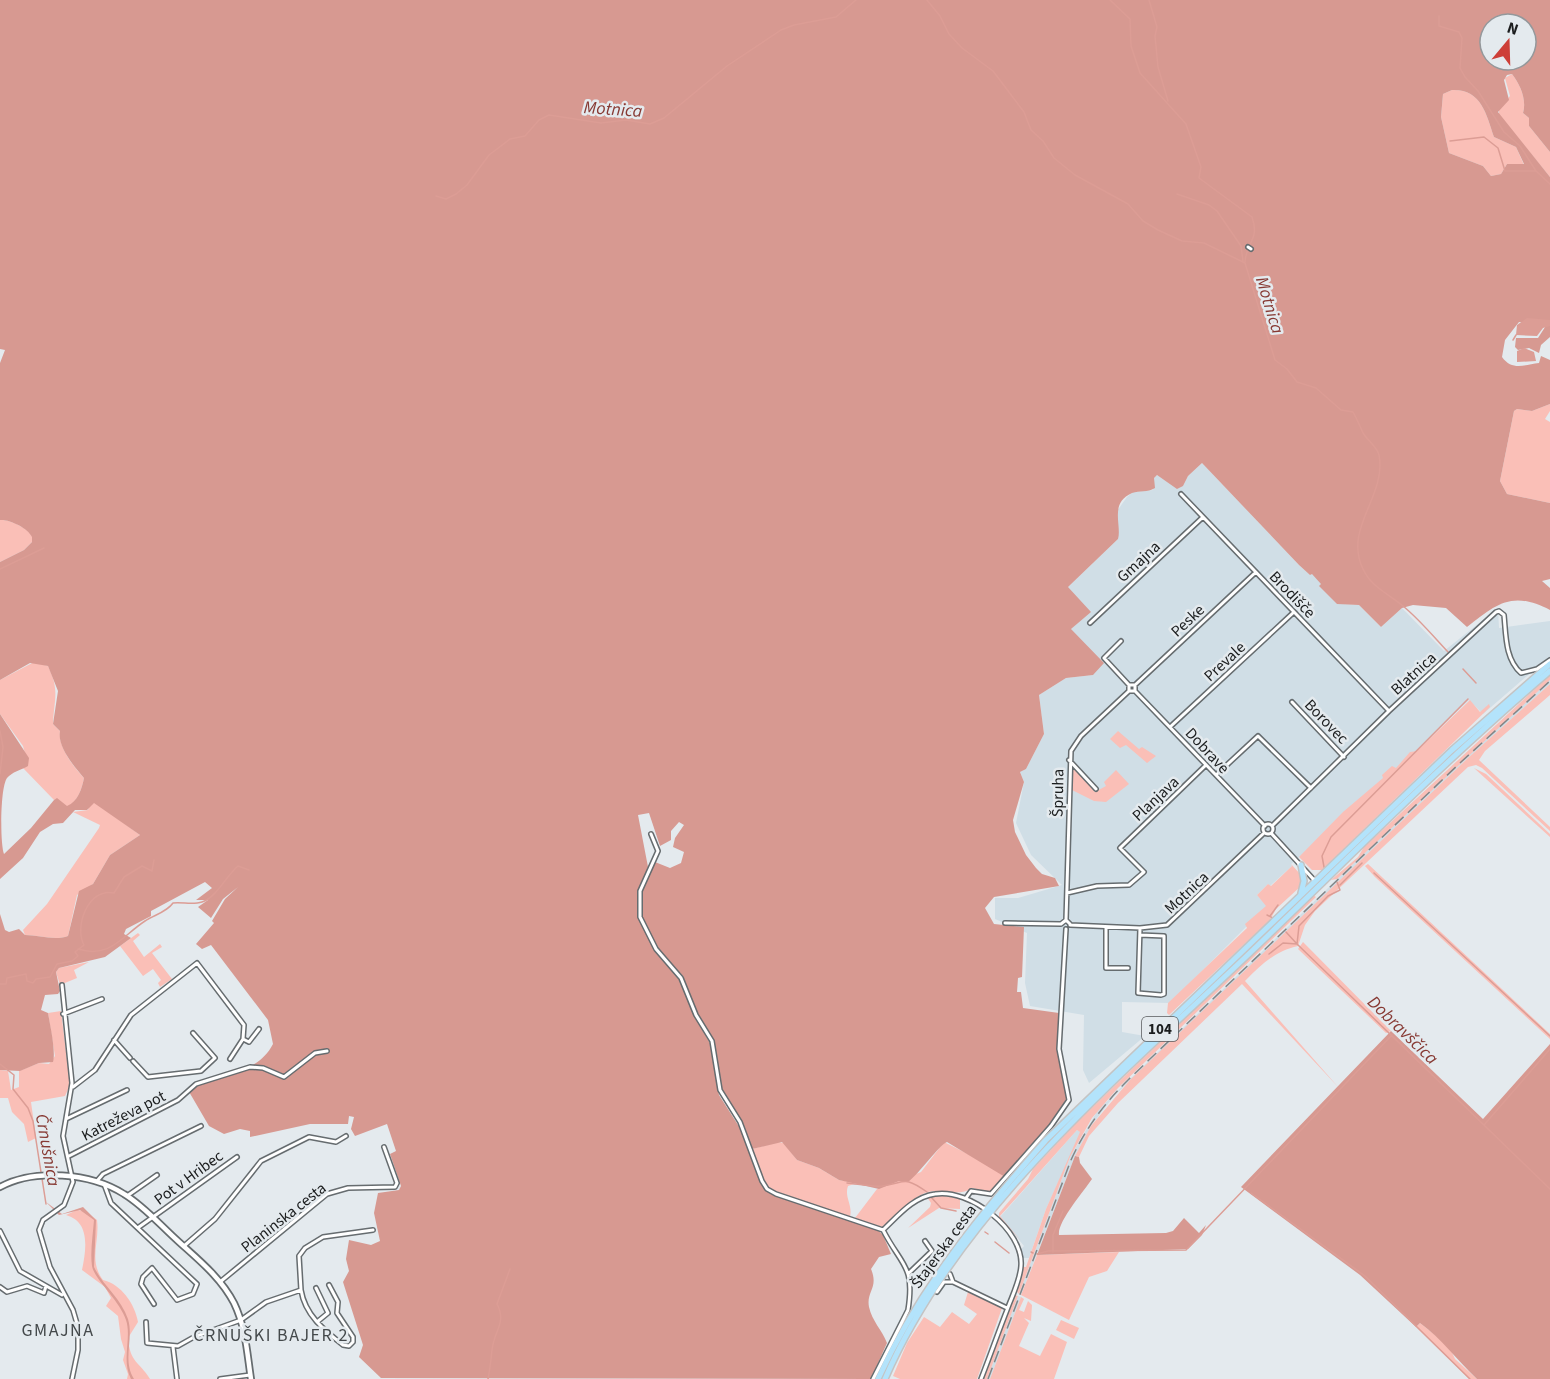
<svg xmlns="http://www.w3.org/2000/svg" width="1550" height="1379" viewBox="0 0 1550 1379" font-family="'Source Sans 3',sans-serif">
  <rect width="100%" height="100%" fill="#e4eaee"/>
  <path fill="#d0dee6" d="M1202,463l97,102 11,10 2,-2 31,31 16,1 22,22 21,-19 42,43 54,-43 1,20 51,-7v35l-67,58 -14,-14 -116,112 -62,52 1,2 -22,20 -2,-2 -11,11 10,11 -97,97 -48,-1v30l23,4 -56,47 -6,-13 1,-55 -54,-9 -5,-23 2,-50 -32,-14v-21h23l44,-13 -31,-30 -15,-32 8,-41 -4,-10 6,-3 18,-35 -5,-39 27,-17 27,-3 -22,-46 7,-7 -10,-35 50,-48 -1,-28 10,-14 6,-5 20,-2 1,-12 3,-3 14,9 12,2 5,-10z
    M1550,680v4l-82,74 -354,338 -23,30 -16,30 -54,139 -2,-1 51,-137 28,-47 370,-357z
    M1077,1130l4,2 -35,77 -17,49h-6l-2,-9 3,-3 -24,-29z
    M1018,1296l3,1 -31,82h-3z"/>
  <path fill="#fabfb7" d="M1512,74c8,10 15,26 11,39l6,5v8l21,26v25l-51,-62v-6l11,-13 -5,-18z
    M1452,90c29,-1 34,23 42,47l22,10 8,18 -17,-1 -6,10 -10,2 -8,-10 -34,-13 -8,-36 2,-23z
    M1550,404v7l-5,8 5,3v81l-43,-9 -7,-13 14,-70 3,-2 15,2z
    M0,520c9,-1 28,8 32,16v6l-8,8 -24,12z
    M34,662l14,4c12,25 6,33 5,58l7,7c-2,16 13,35 24,47 -2,10 -6,24 -17,29l-10,-8 -3,1 -31,-32 5,-3 -5,-19 -23,-32v-34z
    M1550,675v5l-213,199 -6,1 27,-23 6,-10z
    M1550,684v11l-65,56 -6,9 71,67v4l-68,-63 -6,-3 -8,2 -153,144 -10,14 -7,21c-23,5 -36,18 -53,35l94,107 -97,-104 -124,119 -29,33 -10,21 -4,-1 16,-30 39,-46 338,-322z
    M1470,700l10,12 9,-8 1,3 -168,163h-10l-13,-13 44,-45 40,-34 -1,-3 10,-9 4,2 14,-16 7,-1z
    M1118,731l21,18 3,-2 14,9 -9,7 -21,-18 -6,3 -10,-9z
    M1071,765l24,27 11,-6 -2,-4 12,-12 13,14 -23,18 -12,-1 -24,-12z
    M1474,768l12,6 64,60v3z
    M95,802l45,33 -30,20 -17,29 -16,11 -9,41c-13,5 -29,-1 -43,-1l-2,-5 24,-26 52,-76 1,-3 -27,-13 15,-2 1,-5z
    M1291,864l10,11v11l-25,23 -6,11 -101,95 -2,-2 1,-10 79,-75 -2,-4 21,-18 -9,-11 11,-11 3,2 21,-20z
    M1368,864l182,170v5l-175,-162 -10,-11z
    M1313,895l3,2 -198,191 -26,30 -22,39 -51,137 -3,-3 6,-24h4l20,-58 34,-77 -3,-2 -77,86 21,25 -22,-24v-4l29,-34 5,-10 44,-47z
    M138,933l2,2 -7,6 11,16 16,-13 2,3 -10,6 20,26 -12,8 -2,-4 3,-3 -8,-11 -10,7 -23,-30z
    M1303,942l88,89 -5,2 -88,-84z
    M89,962l-15,8 3,8 -17,7 -4,-13 3,-4z
    M61,1011l9,74 -5,11 -34,6 5,36 -8,4 -4,-18 -12,-12 -4,-14h-8v-28l8,1 3,19 8,-3v-16l20,-8 10,1 6,-8 -7,-43z
    M778,1142l6,1 13,17 22,8 20,12 18,3 -9,3c-4,11 5,19 2,31l-81,-28 -6,-9 -11,-31z
    M944,1142l40,20 21,15 -15,15 -18,-4c-14,10 -31,-1 -47,5 -17,7 -29,23 -43,34l-27,-9 22,-29 44,-17z
    M936,1195l24,3v11l-21,-1 -31,20 22,-21 1,-4 -4,-6z
    M77,1210l8,1 12,9c3,22 -9,40 6,60 18,4 32,24 35,42l-10,16c2,25 11,23 22,41h-23l1,-5 -5,-14 2,-8 -4,-13 -3,-23 -12,-10 5,-8 -6,-11 -23,-17c4,-20 9,-48 -16,-55z
    M1119,1252l-12,19 -18,6 -20,43 -48,-25 16,-40z
    M968,1292l34,16 -25,71h-77l-7,-3 14,-33 17,-26 16,10 12,-15 17,12 8,-10 -13,-9z
    M1015,1295l3,1 -31,83h-4z
    M1021,1297l3,2 -5,11 5,2 4,-11 4,4 -1,16 -7,-3 5,5 -10,23 21,10 11,-22 16,8 -13,37h-64z
    M1061,1320l18,8 -5,11 -18,-9z
    M1420,1323l29,23 6,13 22,20h-8l-53,-52z"/>
  <path fill="#d79991" fill-rule="evenodd" d="M0,0h1550v152l-21,-26v-8l-6,-5c4,-13 -3,-29 -11,-39l-5,1 -3,5 5,20 -11,12 52,65v160l-9,8 -2,8 -10,-5 -11,2 -3,-3 1,-9h22l9,-14 -28,-2 -14,18 -3,17c10,14 22,8 37,6l2,-7 9,4v44l-18,7 -15,-2 -3,2 -14,70 7,13 43,9v76l-8,2 8,7v22c-38,-20 -54,-6 -83,17l-21,-19 -33,-3 -11,3 -21,19 -22,-22 -22,-1 -18,-18 2,-2 -9,-10 -2,1 -11,-10 -97,-102 -14,13 -5,10 -6,3 -20,-14 -3,3 1,10c-8,5 -15,2 -23,5 -23,10 -10,32 -14,46l-50,48 23,25 -20,17 33,34 -11,12 -27,3 -27,17 5,39 -18,35 -6,3 4,10 -11,38 2,12 11,23 10,13 6,6 13,4 4,8 -65,11 -9,11 9,16 30,3 -2,50 -4,1 -1,14h4l2,16 36,5 1,20 -3,17 11,46 -14,24 -49,57 -58,-35c-7,2 -28,32 -39,40l-9,-1 -20,8 -40,-9 -20,-12 -22,-8 -15,-18 -30,7 -16,-36 -12,-15 -6,-16 -4,-39 -14,-22 -17,-45 -23,-24 -18,-33 -2,-10 2,-19 13,-28 15,6 11,-5 3,-11 -11,-5 2,-9 9,-13 -5,-3 -8,9v9l-11,6 -11,-33 -11,2 10,52 -9,25 -2,11 3,18 15,29 25,27 12,34 19,34 8,50 26,41 16,46 5,8 7,4 103,34 7,7 8,19 -12,3 -8,12c8,19 -5,22 -2,38 3,14 13,23 18,36l-16,36 -490,-1 -22,-21 4,-12 -20,-63 6,-11 -3,-12 3,-19 22,5 9,-4 -6,-28 4,-20 21,-3 2,-4 -11,-32 6,-3 -9,-27 -32,12 -4,-7 3,-12 -5,-1 -1,8h-38l-60,13v-6l-10,-2 -16,5 -15,-8 -21,-36c27,-17 68,-13 85,-46l-5,-24 -57,-75 -9,4 -6,-5 18,-21 -2,-2 13,-22 13,-12 -15,12 -12,19 -13,-11 10,-7h-12l16,-12 -7,-6 -54,29v5l-25,13 -2,5 7,4 -26,19 -46,11 -3,4 4,19 -2,3 -13,1 -4,15 7,3c2,12 8,38 5,49l-14,1 -19,8 -20,-1v-156l5,16 4,2 10,-3 6,6c14,0 30,6 43,1l11,-45 14,-7 17,-29 30,-20 -46,-32 -7,7h-12l-12,13 -10,1 -13,8 -17,26 -23,21v-165l29,44 -1,8c-7,4 -16,6 -21,12 -7,10 -7,66 -3,76l27,-26 23,-28 3,-2 10,8c11,-4 15,-18 17,-28 -10,-12 -27,-31 -24,-47l-7,-7 5,-33 -10,-25 -18,-3 -30,17v-118l24,-12 8,-8v-5c-4,-9 -23,-18 -32,-17v-157l5,-13 -5,-1zM1490,24h36v36h-36zM1452,90c29,-1 34,23 42,47l22,10 8,17h-17l-6,10 -10,2 -8,-10 -34,-13 -8,-36 2,-23z
    M1391,1031l92,88 67,-75v335h-73c-20,-19 -35,-40 -57,-56l-4,4 -56,-52 -119,-88z
    M1075,1156l4,1 1,6 12,16c-8,12 -35,43 -33,56l107,-2 7,-2 11,-13 15,15 7,-8 -4,10 -14,14 -151,6z"/>
  <path fill="#dc9d95" d="M1527,318l23,2v6l-7,2 -6,8 -21,-1 1,-10z
    M1524,348l10,4 2,9 -19,1v-11z
    M46,1202l16,12 21,-7 13,13 -2,47c9,19 27,31 34,52 6,20 -6,41 6,60h-3c-10,-19 1,-41 -5,-59 -6,-19 -32,-41 -34,-54 -2,-14 1,-32 2,-46l-14,-10 -21,5z"/>
  <g fill="none" stroke-linecap="round" stroke-linejoin="round">
    <path stroke="#dc9d95" stroke-width="1.5" d="M927,0l13,16 9,18 13,14 31,23 31,41 7,18 12,11 11,17 21,17 53,29 15,17 15,9 24,11 22,2 41,20 30,97 12,9 10,13 19,6 25,22 12,2c4,7 7,14 10,21 5,8 14,14 16,22 8,41 -36,73 -16,114 8,18 26,25 40,37 16,13 30,30 45,46
      M1110,0l20,19 1,27 9,27 46,51 15,43 -2,11 53,39c8,23 -6,25 -7,45
      M1149,0l8,27 -2,9 3,31 10,34
      M1439,16v10l20,6 3,6 -2,30 5,9 13,14 26,41 16,14 16,25 14,13
      M1450,141l34,-4 14,11 7,23h30
      M1177,194l32,11 8,6 24,35 2,15
      M436,196l10,3 10,-5 11,-9 22,-30 21,-16 15,-3 14,-16 10,-5 52,8 25,-3 24,4 14,-6 63,-52 54,-36 13,-5 42,-8 20,-17
      M1513,340l3,-5
      M0,569l44,-21
      M1463,669l13,14
      M0,731l3,16 -3,27
      M1324,867l-2,-11 9,-19 137,-138
      M1374,873l176,163
      M1337,882l3,8 -12,6 -29,30 -2,18 253,245
      M1340,885l22,-22
      M1267,915l6,3
      M1270,916l8,-11
      M1286,932l11,12
      M78,949c32,10 44,-13 67,-28 9,-6 22,-9 28,-18 10,-1 20,2 29,-1 15,-5 24,-26 36,-36l11,4
      M1269,954l14,-11 14,1
      M0,984h6l1,-6 19,-4 1,7 6,2 3,-4 14,-2 7,-13 15,-3 6,-5 -3,-4 9,-7c-10,-18 4,-58 30,-52l10,-16 18,-11 10,5 2,-11
      M0,1064l14,11 -1,14 15,19 5,13 13,83
      M1484,1125l66,-76
      M847,1183c11,1 24,4 35,3 24,-3 21,-11 45,6
      M1251,1193l114,83 105,103
      M931,1197l10,11 15,3
      M962,1214l7,5
      M985,1232l3,2
      M995,1242l14,11
      M1031,1252l2,1
      M1053,1252v-17l10,-24
      M1037,1254l11,-3 138,-1 206,-215
      M488,1379c2,-10 3,-19 4,-29 2,-20 15,-27 5,-46l13,-35"/>
    <g stroke="#666c6f" stroke-width="6">
      <path id="street" d="M1248,247l3,2
        M1181,494l208,217
        M1090,623l113,-106
        M1121,641l-17,17 25,27
        M1135,685l121,-113
        M1135,691h-6v-6h6v6l130,135
        M1292,702l52,55
        M1170,727l124,-115
        M1069,760l27,29
        M1216,775l42,-39 53,52
        M1263 829a5 5 0 1 1 10 0a5 5 0 1 1-10 0Z
        M1272,826l117,-115 107,-99 3,-1 5,4c2,20 1,44 17,58l16,-4 13,-9
        M1271,833l44,48
        M651,834l7,17 -18,40v26l16,32 25,29 15,37 16,26 8,49 20,32 22,59 5,8 9,5 107,36
        M1067,893l30,-7 32,-1 15,-13 -24,-24 86,-83
        M1066,920l5,-169 10,-15 48,-45
        M1005,923l56,1 5,-4 4,4
        M1070,925l70,3 27,-3 97,-92
        M1106,927v41h22
        M1140,935l24,1v58l-3,1 -23,-2 2,-65
        M62,985l10,98 -9,53 10,46 -9,23 -21,15 -4,10 11,37 23,43 5,17v23l-6,29
        M63,1014l39,-15
        M243,1039l6,3 10,-13
        M114,1040l16,18
        M133,1061l15,16 53,-6 14,-13 -22,-25
        M73,1087l22,-17 36,-55 66,-52 47,62 -1,14 -13,20
        M66,1119l61,-29
        M69,1156l109,-56 18,-16 54,-17 13,1 21,9 31,-24 12,-2
        M97,1181l6,-7 98,-48
        M104,1184l7,19 86,81 -4,10 -16,6 -25,-32 -9,9 -2,7 13,20
        M127,1196l30,-21
        M966,1198l5,-7 20,3 60,-68 18,-26 -10,-51 7,-120
        M139,1227l98,-70
        M0,1231l20,40 42,24
        M184,1246l31,-27 46,-58 48,-24 27,5 10,-6
        M909,1273l23,-22 -7,-10
        M950,1274l3,8 54,26
        M220,1282l107,-88 21,-6 47,-1 2,-4 -13,-36
        M0,1287l7,5 20,-6 17,7 2,-7
        M316,1288l12,25 -11,9
        M301,1290c4,25 23,40 42,55l6,1 4,-4v-5l-16,-24 1,-11 -9,-17
        M937,1292l7,-10h9
        M146,1322l1,21 31,3 16,-9 47,-17 25,-18 35,-12 -2,-34 6,-8 18,-11 50,-7
        M173,1347l4,32
        M220,1379l30,-4
        M873,1379l35,-69c7,-45 -6,-43 -25,-80 15,-14 30,-33 52,-36 34,-6 89,36 86,72 -1,15 -9,30 -14,44 -9,23 -17,46 -26,69"/>
    </g>
    <g stroke="#666c6f" stroke-width="8">
      <path id="secondary" d="M0,1187c34,-19 91,-14 124,7 20,12 37,32 55,48 21,19 42,36 55,61 12,25 13,50 17,76"/>
    </g>
    <g stroke="#c4c4c4" stroke-width="8">
      <path id="primary" d="M1301,865l3,16 -3,12
        M878,1379c41,-90 103,-166 168,-239l406,-390 98,-86
        M885,1379c73,-169 237,-304 368,-429 98,-94 193,-191 297,-279"/>
    </g>
    <use href="#street" stroke="#fff" stroke-width="3"/>
    <use href="#secondary" stroke="#fff" stroke-width="4.5"/>
    <use href="#primary" stroke="#b3e3fb" stroke-width="5"/>
    <path stroke="#818587" stroke-width="1.5" stroke-dasharray="12 6" stroke-linecap="butt" d="M988,1379l83,-219c14,-31 33,-56 57,-80l333,-318 89,-81"/>
  </g>
  <g text-anchor="middle" stroke-width="5" stroke-linejoin="round" paint-order="stroke">
    <rect fill="#e4eaee" stroke="#575a5c" stroke-width="1.5" x="1142" y="1017" width="36" height="24" rx="4.5"/>
    <g font-size="15" font-weight="bold" fill="#1b1d1e">
      <text x="1160" y="1034">104</text>
    </g>
    <g font-size="16" fill="#1b1d1e" stroke="#e4eaee">
      <text transform="translate(1138 561) rotate(-43)" y="6">Gmajna</text>
      <text transform="translate(1293 594) rotate(46)" y="6">Brodišče</text>
      <text transform="translate(1187 620) rotate(-43)" y="6">Peske</text>
      <text transform="translate(1224 661) rotate(-43)" y="6">Prevale</text>
      <text transform="translate(1413 673) rotate(-42)" y="6">Blatnica</text>
      <text transform="translate(1327 721) rotate(46)" y="6">Borovec</text>
      <text transform="translate(1208 750) rotate(47)" y="6">Dobrave</text>
      <text transform="translate(1057 793) rotate(-89)" y="6">Špruha</text>
      <text transform="translate(1155 798) rotate(-43)" y="6">Planjava</text>
      <text transform="translate(1186 892) rotate(-43)" y="6">Motnica</text>
      <text transform="translate(123 1115) rotate(-27)" y="6">Katreževa pot</text>
      <text transform="translate(188 1177) rotate(-36)" y="6">Pot v Hribec</text>
      <text transform="translate(283 1217) rotate(-38)" y="6">Planinska cesta</text>
      <text transform="translate(943 1246) rotate(-54)" y="6">Štajerska cesta</text>
    </g>
    <g font-size="18" font-style="italic" fill="#873a34" stroke="#e4eaee">
      <text transform="translate(613 109) rotate(4)" y="6">Motnica</text>
      <text transform="translate(1270 305) rotate(73)" y="6">Motnica</text>
      <text transform="translate(1403 1030) rotate(44)" y="6">Dobravščica</text>
      <text transform="translate(48 1150) rotate(80)" y="6">Črnušnica</text>
    </g>
    <g font-size="18" letter-spacing="1.5" fill="#44494b" stroke="#e4eaee">
      <text x="58" y="1336">GMAJNA</text>
      <text x="271" y="1341">ČRNUŠKI BAJER 2</text>
    </g>
  </g>
  <g transform="translate(1508 42) rotate(19)"><circle r="28" fill="#e4eaee" stroke="#94989b" stroke-width="1.5"/>
  <path d="M0-4.5L10 22L0 15L-10 22Z" fill="#cd3f38"/>
  <text y="-9" font-size="16" font-weight="bold" text-anchor="middle" fill="#1b1d1e">N</text>
  </g>
</svg>
